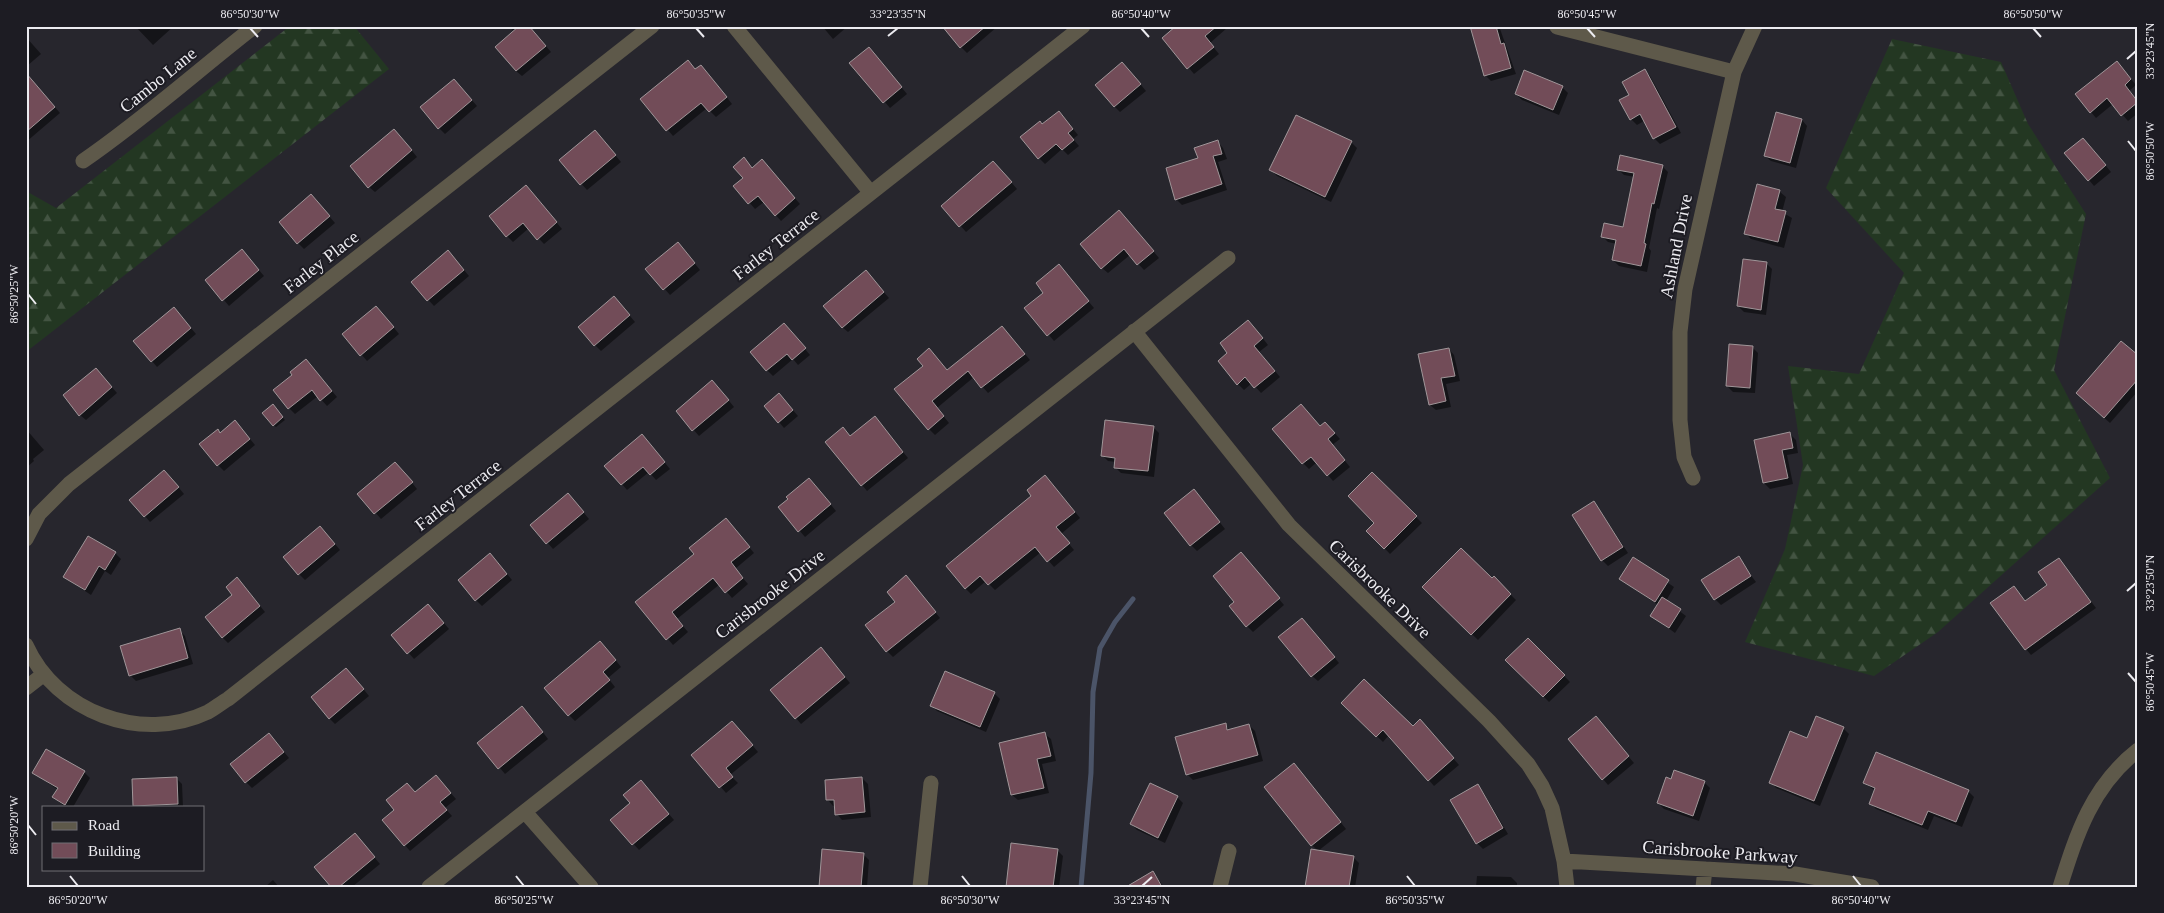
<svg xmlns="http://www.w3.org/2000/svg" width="2164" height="913" viewBox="0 0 2164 913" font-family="Georgia,serif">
  <defs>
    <pattern id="forest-firs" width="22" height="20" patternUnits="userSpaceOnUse" patternTransform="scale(1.25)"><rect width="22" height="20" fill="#233722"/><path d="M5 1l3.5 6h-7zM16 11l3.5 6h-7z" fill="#435442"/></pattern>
  </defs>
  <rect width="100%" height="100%" fill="#27262d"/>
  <path fill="url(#forest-firs)" d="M290,26h64l35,43 -363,283v-161l30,17z
    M1892,39l109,23 27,62 58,90 -32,156 56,108 -172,154 -64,44 -129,-34 40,-93 18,-84 -15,-99 71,8 45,-101 -78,-85z"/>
  <path fill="#0007" d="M135,26h39l-21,19z
    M509,26h20l22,26 -29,24 -6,-5 -2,-39z
    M822,26h26l-15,13z
    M949,26h49l-31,27 -6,-6z
    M1178,26h48l1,2 -17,15 9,11 -25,20 -30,-36z
    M1471,26h28l17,48 -25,7 -6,-6z
    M26,37l15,17 -14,12 -1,-1z
    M874,54l33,40 -17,14 -39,-45z
    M2122,68l14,17 -7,6 9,10v12l-10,8 -15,-17 -17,14 -5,-6z
    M1128,69l18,22 -26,21 -6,-6z
    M696,71l11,1 25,32 -16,13 -9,-9 -34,28 -31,-37z
    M1645,71l5,5 31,57 -21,11 -6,-6 -10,-17 -7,4 -6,-6 -1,-24z
    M26,74l34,39 -34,29z
    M454,80l23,26 -32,28 -6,-6z
    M1562,87l6,6 -9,22 -37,-15 -6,-6z
    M1065,119l13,16 -5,4 6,7 -11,9 -6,-6 -17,15 -6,-6 4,-33z
    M1802,120l5,6 -11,42 -25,-7 -6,-5z
    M400,136l17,21 -42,35 -6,-5z
    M601,138l20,24 -34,28 -26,-29z
    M1218,142l5,6 4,11 -9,3 9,28 -45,15 -6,-6 23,-40z
    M1351,142l6,6 -26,54 -54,-26 -6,-6z
    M2089,145l22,27 -17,14 -5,-6z
    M1662,166l6,6 -9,37 -2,-1 -8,40 2,3 -4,21 -28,-6 -6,-6 4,-16 -9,-2 -6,-6 22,-8 11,-51 -11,-2 -6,-6z
    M768,167l32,37 -19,17 -17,-19 -9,7 -20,-23 18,-17z
    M999,168l18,21 -51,43 -23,-26z
    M1758,186l22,6 6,5 -4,15 10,6 -8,30 -33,-9 -6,-6z
    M532,193l30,36 -18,15 -15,-16 -16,14 -6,-6z
    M317,202l18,21 -31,26 -6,-6z
    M1125,218l34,40 -15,12 -14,-15 -22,18 -6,-5z
    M683,249l17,21 -30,25 -23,-26z
    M248,257l16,19 -35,30 -22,-26z
    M454,258l15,18 -35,30 -22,-24z
    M1766,263l6,6 -6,46 -22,-3 -6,-6z
    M1064,272l30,36 -40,33 -28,-33 19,-15z
    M871,278l18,20 -41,34 -6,-5z
    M620,304l15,18 -34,29 -6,-6z
    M382,313l17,21 -32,27 -23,-27z
    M179,314l17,20 -39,33 -5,-6z
    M1002,327l28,33 -42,33 -14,-16 -37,31 12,15 -14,12 -6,-6 6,-73 13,15z
    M1254,327l14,18 -9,7 21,25 -19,16 -9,-10 -8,7 -6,-6z
    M790,331l20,24 -12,10 -5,-6 -20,17 -6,-6z
    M1752,347l6,6 -3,40 -22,-1 -6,-6z
    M1449,349l5,6 6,26 -14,3 5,23 -15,3 -6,-5z
    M2138,357v34l-28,32 -27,-24z
    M306,360l31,37 -10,9 -9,-10 -23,18 -6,-6 5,-33z
    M96,369l21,24 -31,27 -6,-5z
    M718,387l16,20 -35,29 -22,-25z
    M785,401l13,15 -14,12 -5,-6z
    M275,409l10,11 -9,7 -3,-2z
    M880,424l28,34 -41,33 -40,-49 24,-4z
    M1153,427l6,6 -5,44 -33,-4 -6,-6 1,-5 -8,-1 -6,-6z
    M241,428l14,17 -31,26 -6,-6 2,-31z
    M1320,428l11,1 9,10 -8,6 18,22 -17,14 -16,-19 -8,7 -6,-6z
    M26,429l18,21 -11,9 1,2 -8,7z
    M1790,434l6,6 2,13 -11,2 6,29 -23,5 -6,-6z
    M648,442l22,27 -14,11 -7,-8 -22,18 -5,-6z
    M401,469l16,20 -36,30 -22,-25z
    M1372,473l50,50 -32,31 -22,-23 8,-8z
    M170,477l14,17 -34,28 -5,-6z
    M1051,482l29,36 -19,16 13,16 -20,17 -13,-15 -46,38 -9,-9 -15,13 -6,-6z
    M815,485l21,26 -31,26 -25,-29z
    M1199,496l26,33 -28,22 -6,-6z
    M574,501l15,18 -36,30 -21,-24z
    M1593,503l6,6 29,44 -20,13 -6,-6z
    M726,519l28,34 -19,16 13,15 -16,14 -12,-14 -43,35 11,13 -15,13 -36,-43 58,-48z
    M326,533l14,17 -35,30 -6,-6z
    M115,553l6,6 -10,16 -6,-4 -14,24 -27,-18z
    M1738,558l18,24 -35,23 -6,-6z
    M1633,559l41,28 -8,14 20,15 -11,17 -23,-17 6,-11 -38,-26z
    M2059,559l37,49 -65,47 -5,-6 -12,-61 12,14 23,-17z
    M496,560l16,20 -30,26 -6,-6z
    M1246,560l38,45 -31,27 -6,-6 -11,-24z
    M1494,578l22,22 -38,40 -54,-53z
    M912,583l28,35 -47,39 -6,-6 10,-49z
    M243,585l22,27 -37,31 -6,-6 12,-42z
    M434,611l15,18 -35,30 -21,-24z
    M1308,625l31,38 -21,18 -6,-5z
    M179,630l6,6 8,28 -57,17 -6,-6z
    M1528,639l42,43 -21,20 -42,-42z
    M606,648l15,19 -13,11 7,9 -40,34 -6,-6z
    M826,655l24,28 -49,41 -5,-6z
    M352,675l17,21 -34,28 -6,-6z
    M994,693l6,6 -14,33 -49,-21 -6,-6z
    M1343,703l70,24h13l33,38 -25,21 -45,-51 -6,7z
    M528,713l20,26 -43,35 -26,-31z
    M1601,724l33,39 -26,22 -5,-6z
    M1225,725l5,5 19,-5 6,6 8,30 -70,19 -6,-6z
    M738,728l20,24 -28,23 8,8 -12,10 -33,-38z
    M1843,728l6,6 -29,72 -44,-18 -5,-6 37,-42z
    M1045,734l6,5 5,22 -14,3 7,29 -31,7 -6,-5z
    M275,741l14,17 -37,30 -6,-6z
    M1876,754l92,37 6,6 -12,30 -28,-11 -6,14 -52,-21 -6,-6 6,-12 -12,-8z
    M1300,771l46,58 -28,22 35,6 6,6 -4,24h-49l12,-36 -6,-6z
    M84,772l6,6 -17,29h-7l-6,-4 -6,-6 4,-7 -24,-17z
    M176,778l6,6 1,23 -49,-1z
    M862,778l6,6 3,33 -29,3 -5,-6 -1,-9 -3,1 -5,-6z
    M1672,780l32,2 6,6 -11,33 -35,-12 -6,-6z
    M441,782l15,17 -11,9 7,8 -42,35 -26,-30z
    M1477,786l6,6 25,42 -25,15 -6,-6z
    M647,788l27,32 -35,30 -27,-30z
    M1177,797l6,6 -18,40 -28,-13 -6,-6z
    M360,840l20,24 -28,23h-19z
    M1057,850l6,6 -4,31h-52z
    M863,854l6,6 -2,27h-47z
    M1153,872l11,15h-36z
    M1477,876l34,1 6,6v4h-41z
    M273,880l6,7h-14z"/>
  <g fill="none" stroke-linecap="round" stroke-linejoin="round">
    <path stroke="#4b5468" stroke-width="5" d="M1081,887l10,-114 2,-81 7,-44 15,-26 18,-23"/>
  </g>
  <path fill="#724c58" stroke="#a09699" d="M519,26h10l17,20 -30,25 -21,-24z
    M942,26h44l-26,22z
    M1176,26h41l-12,10 9,11 -27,22 -25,-31z
    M1470,26h26l5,18 3,-1 7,25 -27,8z
    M869,47l33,40 -19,16 -34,-40z
    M688,60l7,9 6,-4 26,32 -18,15 -8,-9 -35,28 -26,-32z
    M2117,61l14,18 -6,6 13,17 -17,14 -14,-18 -17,15 -15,-19z
    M1122,62l19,22 -27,23 -19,-22z
    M1645,69l31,58 -23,12 -13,-25 -10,6 -11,-20 10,-5 -7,-13z
    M1524,70l39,16 -10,24 -38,-16z
    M26,73l29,34 -29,25z
    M454,79l18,21 -34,29 -18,-22z
    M1059,111l14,18 -5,4 6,7 -12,10 -6,-6 -18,15 -18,-22 20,-16 2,3z
    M1776,112l26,7 -12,44 -26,-7z
    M1296,115l56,26 -27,56 -56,-27z
    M394,129l18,21 -44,38 -18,-22z
    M595,130l21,25 -36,30 -21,-25z
    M2083,138l23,27 -18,16 -24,-28z
    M1218,140l4,14 -9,2 9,28 -47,16 -9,-32 32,-10 -4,-10z
    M1620,155l43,10 -9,39 -2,-1 -8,40 2,1 -5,22 -29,-6 4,-20 -15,-3 3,-14 19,4 11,-54 -17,-3z
    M744,157l8,11 10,-9 33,39 -20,18 -17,-20 -10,8 -15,-18 10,-8 -10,-11z
    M993,161l19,21 -53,45 -18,-21z
    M1757,184l23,6 -5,19 11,2 -8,31 -34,-8z
    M526,185l31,37 -20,18 -14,-17 -17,14 -17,-21z
    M311,194l19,22 -33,28 -18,-22z
    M1119,210l35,41 -17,14 -13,-16 -23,20 -21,-25z
    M678,242l17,21 -32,27 -18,-21z
    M242,249l17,21 -37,31 -17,-21z
    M448,250l16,20 -37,31 -16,-19z
    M1743,259l24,3 -6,48 -24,-4z
    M1059,264l30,37 -42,35 -23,-28 19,-15 -7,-10z
    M866,270l18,22 -42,36 -19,-22z
    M614,296l16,19 -36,31 -16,-19z
    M376,306l18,21 -34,29 -18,-22z
    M174,307l17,21 -40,34 -18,-21z
    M1248,320l15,18 -9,8 21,25 -21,17 -9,-11 -8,8 -19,-24 9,-8 -7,-10z
    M784,323l22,25 -14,12 -5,-6 -21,17 -16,-19z
    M1002,326l23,28 -44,34 -13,-17 -36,30 12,15 -16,14 -34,-41 29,-23 -6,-7 12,-11 18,22z
    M2121,341l17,14v24l-34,39 -28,-25z
    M1729,344l24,2 -3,42 -24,-2z
    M1449,348l6,28 -14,2 5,23 -17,4 -11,-51z
    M306,359l26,32 -12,10 -8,-11 -24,19 -15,-19 19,-15 -2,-3z
    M96,368l16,19 -33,29 -16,-21z
    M712,380l17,20 -37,31 -16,-20z
    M779,393l14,17 -15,13 -14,-17z
    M273,404l10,13 -10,9 -11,-13z
    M1301,404l19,22 5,-4 10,11 -7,6 17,21 -18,16 -16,-19 -9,7 -30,-35z
    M875,416l28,36 -42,34 -36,-44 18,-15 7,9z
    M235,420l15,19 -33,27 -18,-22 19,-15 2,4z
    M1105,420l49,6 -6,45 -34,-3 1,-10 -14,-2z
    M1790,432l3,16 -11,2 6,28 -25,5 -9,-43z
    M642,434l23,28 -15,13 -7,-8 -22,18 -17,-19z
    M395,462l18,20 -39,32 -17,-20z
    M164,470l15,17 -35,30 -15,-17z
    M1372,472l45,44 -33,33 -18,-18 8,-8 -26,-27z
    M1045,475l30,37 -19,15 14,16 -23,19 -12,-15 -47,38 -8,-9 -15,13 -19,-23 85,-70 -4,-6z
    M809,478l22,26 -33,28 -20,-25 10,-8 -2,-2z
    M1194,489l26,33 -30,24 -26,-33z
    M568,493l16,19 -38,32 -16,-19z
    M1594,501l29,46 -22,14 -29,-46z
    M726,518l24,29 -19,15 12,16 -18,15 -12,-15 -41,34 11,14 -17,14 -31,-38 59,-48 -5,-6z
    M320,526l15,18 -37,31 -15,-18z
    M88,536l28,16 -11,18 -6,-4 -14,24 -22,-13z
    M1461,548l31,30 2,-2 17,18 -40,41 -49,-48z
    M1241,552l39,46 -34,29 -17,-21 5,-4 -21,-26z
    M490,553l17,21 -32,27 -17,-21z
    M1739,556l12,20 -37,24 -13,-20z
    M1633,557l36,23 -14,22 -36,-23z
    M2059,558l32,44 -66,48 -35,-47 24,-17 11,15 22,-16 -9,-13z
    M906,575l30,37 -50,40 -21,-27 30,-23 -8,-10z
    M237,577l23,29 -38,32 -17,-21 27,-22 -6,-8z
    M1662,597l19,12 -12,19 -19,-12z
    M428,604l16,19 -37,31 -16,-19z
    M1302,618l33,39 -24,20 -33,-40z
    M180,628l8,30 -59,18 -9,-30z
    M1528,638l37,37 -22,22 -38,-37z
    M600,641l16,19 -13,12 7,8 -42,36 -24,-28z
    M821,647l24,30 -50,42 -25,-29z
    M346,668l18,21 -35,30 -18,-22z
    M945,671l50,21 -15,35 -50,-21z
    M1364,679l49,47 7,-7 34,39 -26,23 -45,-51 -7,7 -35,-34z
    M522,706l21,26 -45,37 -21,-26z
    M1596,716l33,40 -27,24 -34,-41z
    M1816,716l28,11 -30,74 -45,-18 21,-52 17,7z
    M732,721l21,24 -27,23 7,9 -14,11 -28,-33z
    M1226,723l1,7 22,-6 9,31 -72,20 -11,-38z
    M1045,732l6,24 -14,3 7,29 -33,7 -12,-52z
    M269,733l15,19 -39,31 -15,-19z
    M46,749l39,22 -20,34 -13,-8 6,-9 -26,-15z
    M1876,752l93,38 -13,32 -28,-11 -6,14 -53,-21 6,-16 -12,-5z
    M1294,763l47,59 -30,24 -47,-59z
    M1674,770l31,11 -12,35 -36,-13 9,-26 5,2z
    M436,775l15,18 -11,9 7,8 -43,36 -22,-26 12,-10 -8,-10 21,-17 8,9z
    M177,777l1,27 -45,2 -1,-27z
    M862,777l3,35 -30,3 -1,-15h-8l-1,-20z
    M641,780l28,34 -37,31 -22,-25 20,-17 -7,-8z
    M1150,783l28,13 -20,42 -28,-14z
    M1478,784l25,44 -27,16 -26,-44z
    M355,833l20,24 -36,30h-8l-17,-20z
    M1011,843l47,6 -5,38h-47z
    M822,849l42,4 -3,34h-42z
    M1311,849l43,7 -5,31h-44z
    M1153,871l9,16h-36z"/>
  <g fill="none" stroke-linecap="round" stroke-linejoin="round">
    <path stroke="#5e594a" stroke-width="15" d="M734,26l137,167
      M1557,27l177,45
      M83,161c60,-41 114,-90 172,-135
      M1134,331l155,194 200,196 39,43 14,22 10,22 12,53 3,26
      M1693,478l-9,-21 -4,-37v-88l5,-43 49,-217 21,-46
      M26,539l13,-25 30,-30 583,-458
      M26,645c30,67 115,99 182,67 7,-4 13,-9 20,-13l855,-673
      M26,688l18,-14
      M525,812l66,75
      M1564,861l231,13 77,13
      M429,887l799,-629
      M920,887l11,-104
      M1220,887l9,-36
      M1703,887l2,-18
      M2060,887c17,-54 32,-101 78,-137"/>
  </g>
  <path fill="none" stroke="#ecebf0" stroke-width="2" d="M250,28l8,9M696,28l8,9M1141,28l8,9M1587,28l8,9M2033,28l8,9M888,36l10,-8M2127,59l9,-8M2128,141l8,10M28,294l8,10M2127,591l9,-8M2128,673l8,9M28,825l8,10M70,876l8,10M516,876l8,10M962,876l8,10M1407,876l8,10M1853,876l8,10M1142,886l10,-9"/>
  <g text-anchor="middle" stroke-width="4" stroke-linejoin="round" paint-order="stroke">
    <g font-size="18" fill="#ecebf0" stroke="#1d1c23">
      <text transform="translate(158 80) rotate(-39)" y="6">Cambo Lane</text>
      <text transform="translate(776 244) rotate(-38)" y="6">Farley Terrace</text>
      <text transform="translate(1676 246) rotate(-79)" y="6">Ashland Drive</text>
      <text transform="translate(321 262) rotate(-38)" y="6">Farley Place</text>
      <text transform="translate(458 495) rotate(-38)" y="6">Farley Terrace</text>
      <text transform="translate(1380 589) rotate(44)" y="6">Carisbrooke Drive</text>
      <text transform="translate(770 594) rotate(-38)" y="6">Carisbrooke Drive</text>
      <text transform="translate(1720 852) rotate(4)" y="6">Carisbrooke Parkway</text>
    </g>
  </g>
  <rect width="2164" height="913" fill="none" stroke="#1d1c23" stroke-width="55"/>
  <rect x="42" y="806" width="162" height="65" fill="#1d1c23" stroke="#706f75"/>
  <rect x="52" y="822" width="25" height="8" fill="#5e594a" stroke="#706f75"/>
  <text x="88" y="830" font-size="15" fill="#ecebf0">Road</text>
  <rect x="52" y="843" width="25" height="15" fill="#724c58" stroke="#706f75"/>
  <text x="88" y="856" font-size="15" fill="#ecebf0">Building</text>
  <rect x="28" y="28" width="2108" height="858" fill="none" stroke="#ecebf0" stroke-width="2"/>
  <g font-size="12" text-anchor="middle" fill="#ecebf0">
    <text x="250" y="18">86°50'30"W</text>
    <text x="696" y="18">86°50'35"W</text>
    <text x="898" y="18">33°23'35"N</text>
    <text x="1141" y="18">86°50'40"W</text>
    <text x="1587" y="18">86°50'45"W</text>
    <text x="2033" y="18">86°50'50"W</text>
    <text transform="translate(2150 51) rotate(-90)" y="4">33°23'45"N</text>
    <text transform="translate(2150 151) rotate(-90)" y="4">86°50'50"W</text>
    <text transform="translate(14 294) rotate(-90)" y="4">86°50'25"W</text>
    <text transform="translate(2150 583) rotate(-90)" y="4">33°23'50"N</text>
    <text transform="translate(2150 682) rotate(-90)" y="4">86°50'45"W</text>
    <text transform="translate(14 825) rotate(-90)" y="4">86°50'20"W</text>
    <text x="78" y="904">86°50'20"W</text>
    <text x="524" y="904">86°50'25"W</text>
    <text x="970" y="904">86°50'30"W</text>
    <text x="1142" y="904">33°23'45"N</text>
    <text x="1415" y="904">86°50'35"W</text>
    <text x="1861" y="904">86°50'40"W</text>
  </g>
</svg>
